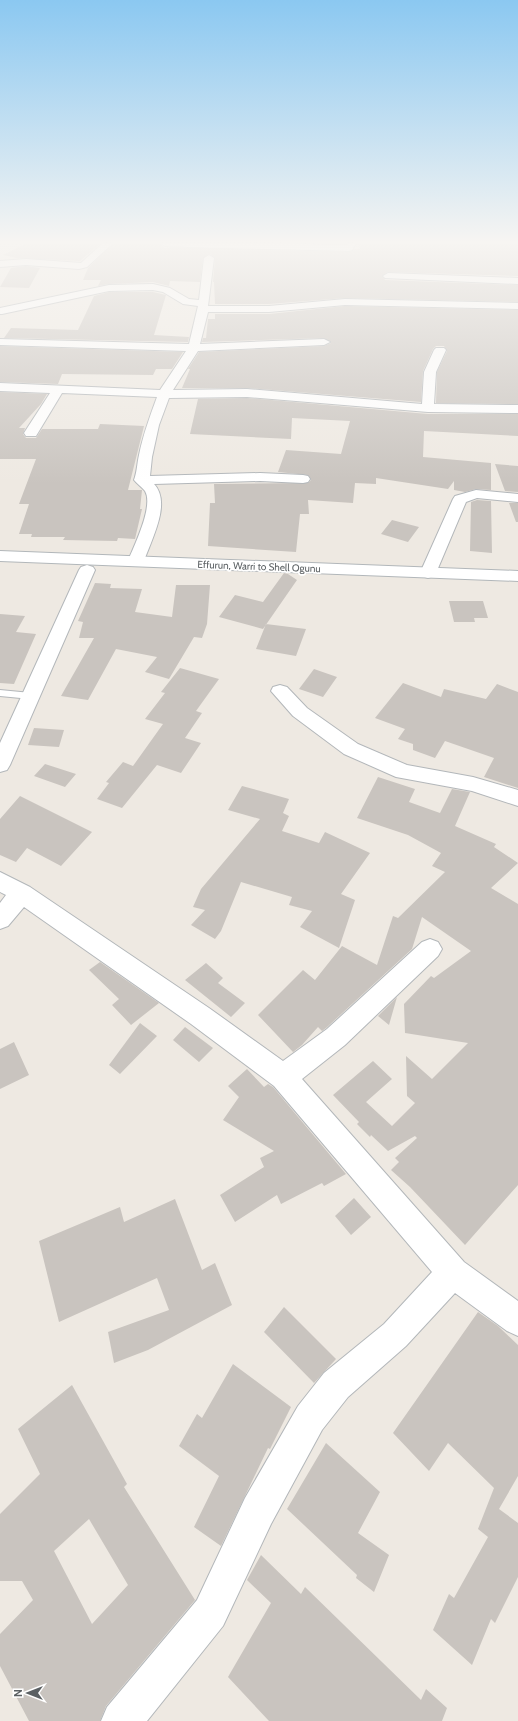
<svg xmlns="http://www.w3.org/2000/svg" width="518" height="1721" viewBox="0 0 518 1721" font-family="Cabin,sans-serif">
  <rect width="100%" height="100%" fill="#eee9e2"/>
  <path fill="#c9c4bf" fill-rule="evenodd" d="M27,243h74l-21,18 -63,-3 -14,-3z
    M114,243h32l13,1 6,4h23l161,4 5,-3h6l-2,-6 78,1 82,-1v33l-130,-4 -6,4 3,4 133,5v17l-173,-4 -76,6h-54l-1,-22h-1l2,-24 -5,-4 -7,4 -3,24 -30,-1 -1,5 -16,-4 -44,2 -11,2 3,-6h-18l5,-12z
    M26,266l14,2 -11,20 -29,-1 11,-19z
    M109,292h44l13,3 -12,40 35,2 -1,5 -184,-4 7,-10 67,2 16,-34z
    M345,306l173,4v94l-82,-1 1,-31 10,-21 -3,-5h-8l-3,3 -10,22 -2,31 -174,-14h-65l8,-19h-2l11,-17 125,-6 7,-3 -7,-5 -122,4 1,-4h3l2,-19h7v-5h54z
    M0,346l183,6 -11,17h-16l-3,6 -91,-1 -4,10 -58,-2z
    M0,392l47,2 -6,10 -22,24h6l-2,6 3,4h10l6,-9h56l2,-5 44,2 -16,64h14l-2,19h2l-7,30 -17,-1 -1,3 -54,-1 2,-3h-34l1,-3h-13l10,-30h-10l17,-45h-36z
    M247,398l181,16h90v22l-94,-5 -1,26 68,6v27l-15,-1 -11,3 -11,-2v-9l-6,8 -72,-11v6l-21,-1 -2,20 -45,-3 1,14h-9l-4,38 -88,-6 2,-43h5l-1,-19 94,-1 3,-3 -3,-5 -30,-3 8,-22 55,4 9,-33 -58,-3 -1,21 -101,-5 8,-35z
    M495,464l23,2v26l-13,-1z
    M477,500l14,1 1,52 -22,-2 1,-49z
    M509,503h9v19h-2z
    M392,520l27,7 -11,15 -27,-8z
    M284,573l4,1 9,6 -34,49 -44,-12 16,-22 28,7z
    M95,583l16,1 -1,4 32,1 -7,23 37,5 4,-32h34l-3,39 -5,14 -8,-1 -25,42 -24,-7 12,-15 -41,-8 -28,51 -27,-4 33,-58h-15l4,-16 -5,-1z
    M449,601h34l5,17h-14l1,4h-21z
    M0,614l25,2 -9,16 20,2 -22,50 -14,-1z
    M266,624l40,5 -10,27 -40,-7z
    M180,668l39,11 -23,32 6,2 -17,25 16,5 -20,30 -24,-8 -35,43 -25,-9 12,-16 -3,-1 17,-20 10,4 30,-42 -18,-5 20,-26 -4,-1z
    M314,669l23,8 -14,20 -24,-8z
    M403,683l38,14 3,-8 42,10 11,-15 21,8v96l-34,-11 10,-19 -49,-17 -10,17 -22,-8v-6l-15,-5 7,-10 -30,-11z
    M34,728l30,2 -5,17 -31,-2z
    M45,764l31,10 -11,13 -31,-11z
    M378,777l37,12 -6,13 31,11 12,-24 18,3 -15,34 41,18 -2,3 24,16 -27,25 27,16v281l-53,60 -55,-58 -19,-17 8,-8 -4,-4 22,-20 -2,-2 -27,15 -17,-16 -1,2 -13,-13 2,-2 -26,-27 40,-34 19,18 -26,23 26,24 23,-23 -8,-7 -1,-40 26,23 36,-36 -63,-10 -1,-29 27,-28 3,2 37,-27 -49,-34 -10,32 -86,79 -4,3 -4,-4 -16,18 -9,7 -35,-37 45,-45 12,10 27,-34 35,19 16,-49 5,2 47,-46 -13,-6 9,-13 -33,-18 -51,-17z
    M242,786l47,13 -6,14 6,3 -7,15 37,12 6,-11 45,21 -29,41 14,6 -16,48 -39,-21 12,-16 -23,-6 3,-8 -51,-15 -20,49 -6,8 -24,-14 14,-15 -12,-3 8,-18 59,-70 -32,-9z
    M20,796l72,36 -31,34 -34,-18 -11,14 -16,-7v-36z
    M100,962l59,41 -28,22 -19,-20 7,-6 -30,-29z
    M206,963l17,15 -5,5 27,20 -14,14 -46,-37z
    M397,997l-8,28 -11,-9z
    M140,1023l17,13 -37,38 -11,-9z
    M185,1027l28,21 -14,14 -26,-22z
    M14,1042l15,33 -29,14v-40z
    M247,1069l17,18 4,-3 5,3 73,87 -22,12 -2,-3 -41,21 -4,-9 -42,27 -15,-27 44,-28 -4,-9 14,-7 -51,-31 16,-23 -11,-11z
    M354,1198l17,19 -20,18 -16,-19z
    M175,1199l27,71 13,-7 17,42 -84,45 -34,13 -6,-31 61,-22 -12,-32 -98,44 -20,-81 81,-34 4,15z
    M284,1307l52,52 -22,24 -50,-51z
    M478,1312l20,14 20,19v131l-19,33 19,14v54l-23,46 -4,-4 -19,46 -39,-35 16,-36 5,4 34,-61 -10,-8 16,-41 -46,-45 -19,28 -36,-38z
    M233,1364l58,43 -21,42 -2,-1 -47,98 -27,-19 25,-51 -40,-30 18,-32 5,4z
    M72,1385l55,99 -3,3 71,113 -89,106 -6,15h-71l-29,-55v-32l33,-34 -11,-19h-22v-67l40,-40 -22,-45zM89,1519l39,66 -36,39 -38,-73z
    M326,1443l54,49 -22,41 31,22 -15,37 -18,-14 1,-3 -70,-66z
    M261,1555l40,39 4,-7 116,113 5,-11 21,19 -5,13h-173l-41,-44 43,-74 -24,-23z"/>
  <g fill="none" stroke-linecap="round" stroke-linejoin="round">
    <g stroke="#b3b7ba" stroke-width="2">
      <path id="lane" d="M0,690l31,3 5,3 -5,3 -31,-3z"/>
    </g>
    <g stroke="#b3b7ba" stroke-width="2">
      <path id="street" d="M103,243h10l-26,24 -8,2 -53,-4 -26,2v-6l26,-2 55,4z
        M160,243h106l80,2 1,-2h9l-4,7 -3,1c-61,-2 -123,-2 -184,-5z
        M209,255l5,3 -6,48h61l76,-7 173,4v6l-173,-4 -76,7h-61l-8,32 124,-5 6,3 -6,3 -126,6 -25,39 74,-1 175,15 2,-32 10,-22 2,-2h8l2,2 -10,22 -2,32 84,1v8l-90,-1 -181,-15 -78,1 -10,27 -7,32 -2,19 110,-3 43,2 5,1 2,3 -2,3 -5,1 -43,-2 -106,3c18,19 -3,56 -10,77l-2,3 -6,2 -6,-2 -2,-3c6,-15 26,-55 17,-70 -3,-4 -8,-7 -11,-11 3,-8 3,-16 5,-25 4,-20 11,-39 18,-58l-95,-4 -26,43h-10l-2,-3 26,-40 -50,-2v-8l160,7 26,-39 -186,-6v-6l189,5 9,-38 -15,-2 -20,-12 -10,-2 -44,1 -107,23h-2v-6l109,-23 44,-1 17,4 19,11 10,1 5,-42z
        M388,273l130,5v6l-133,-6 -2,-2z
        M476,490l42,4v8l-41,-4 -11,4 -30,71 -2,3 -6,2 -6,-2 -2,-3 33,-74 2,-3z
        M87,565l6,2 2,3 -85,195 -3,5 -7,2v-29l79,-173 2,-3z
        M280,685l7,2 20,21 51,36 49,21 66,12 45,13v16l-46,-15 -76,-14 -52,-23 -51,-38 -22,-25 2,-4z
        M0,872l30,15 179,121 74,53 44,-32 95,-87 8,-3 8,3 4,7 -4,7 -93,89 -43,34 162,183 54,39v35l-11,-5 -52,-38 -49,53 -58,51 -26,33 -51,94 -48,102 -76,95h-46l6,-14 90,-107 48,-102 53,-92 26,-33 60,-49 48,-52 -158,-186 -83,-62 -167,-117 -16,19 -8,3v-26l6,-8 -6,-3z"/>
    </g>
    <g stroke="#b2b7ba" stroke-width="2">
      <path id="secondary" d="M0,551l518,20v10l-518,-20z"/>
    </g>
    <use href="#lane" fill="#fff" fill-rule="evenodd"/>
    <use href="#street" fill="#fff" fill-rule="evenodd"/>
    <use href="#secondary" fill="#fff" fill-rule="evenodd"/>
  </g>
  <linearGradient id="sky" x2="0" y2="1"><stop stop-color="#8bc8f1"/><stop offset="0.5" stop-color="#f7f5f2"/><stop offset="1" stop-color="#f7f5f2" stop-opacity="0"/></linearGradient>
  <rect width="518" height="484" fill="url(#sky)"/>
  <g text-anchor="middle" stroke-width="3.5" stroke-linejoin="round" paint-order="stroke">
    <g font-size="10" fill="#5b6063" stroke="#fff">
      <text transform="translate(259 566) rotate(2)" y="4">Effurun, Warri to Shell Ogunu</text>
    </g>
  </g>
  <g transform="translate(28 1693) rotate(270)" stroke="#ffffff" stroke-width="3" paint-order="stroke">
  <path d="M0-3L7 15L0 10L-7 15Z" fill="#5b6063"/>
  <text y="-6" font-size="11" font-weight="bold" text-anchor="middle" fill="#5b6063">N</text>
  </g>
</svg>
